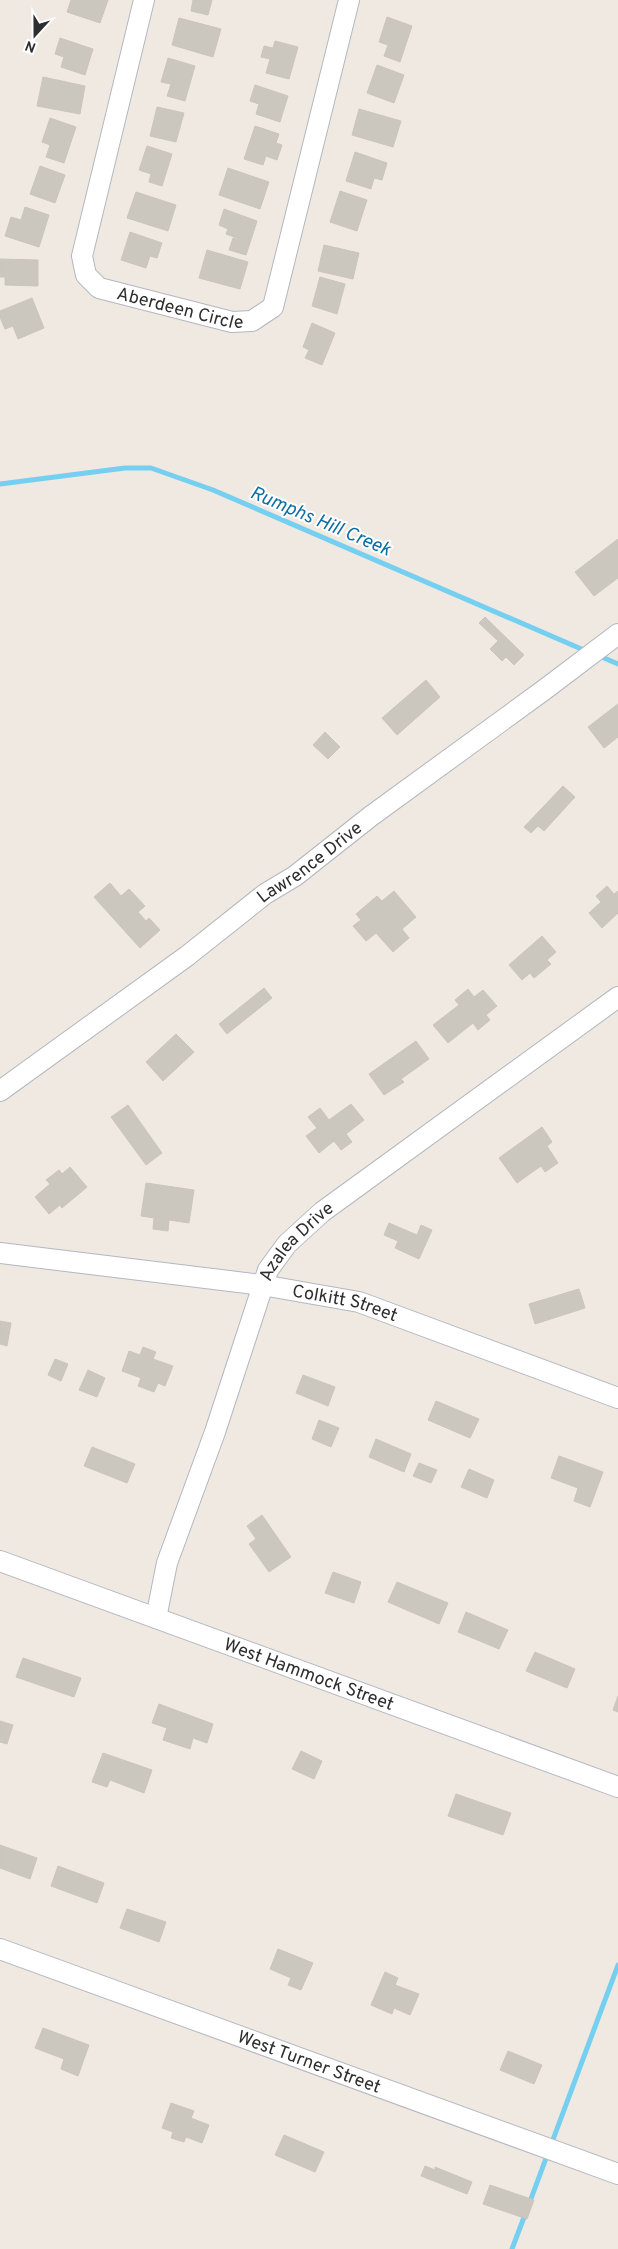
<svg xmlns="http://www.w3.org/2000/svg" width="618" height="2249" viewBox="0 0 618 2249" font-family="Overpass,sans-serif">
  <rect width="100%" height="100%" fill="#efe9e1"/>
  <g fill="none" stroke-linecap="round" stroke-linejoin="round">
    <path stroke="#75cff0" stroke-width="5" d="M0,484l125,-16h26l62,22 373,161
      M597,655l21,9
      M551,2145l67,-180
      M529,2204l19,-51
      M512,2249l14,-37"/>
  </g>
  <path fill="#cbc7bf" stroke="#cbc5ba" d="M71,0h37l-8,23 -33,-11z
    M193,0h19l-4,15 -17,-4z
    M387,17l25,9 -12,36 -16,-6 4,-11 -9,-3z
    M179,18l42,11 -8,28 -41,-12z
    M60,38l33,11 -8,26 -24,-8 3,-10 -9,-3z
    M275,41l23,6 -9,32 -23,-6 4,-14 -9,-2 3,-11 9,2z
    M168,58l27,8 -10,35 -18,-5 4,-12 -10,-2z
    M377,65l27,10 -10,28 -27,-10z
    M43,77l42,9 -5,28 -43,-8z
    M255,85l33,11 -8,26 -24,-8 3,-10 -9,-3z
    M157,107l27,6 -8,29 -26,-6z
    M359,109l42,12 -8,26 -41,-12z
    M50,118l26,9 -12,36 -18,-6 4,-12 -8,-3z
    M255,126l24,8 -3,9 6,2 -5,15 -11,-4 -3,9 -19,-6z
    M147,146l25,8 -10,32 -13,-4 2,-8 -12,-4z
    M355,152l32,11 -5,17 -8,-2 -3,11 -25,-8z
    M40,166l25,9 -10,28 -25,-9z
    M228,168l41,14 -9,27 -41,-14z
    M340,191l27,9 -10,31 -27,-9z
    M136,192l40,13 -8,26 -41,-13z
    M25,207l24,8 -10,32 -34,-11 6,-19 10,3z
    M224,209l33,12 -7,22 -24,-9 2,-5 -9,-4z
    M130,232l32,11 -5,15 -7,-2 -4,12 -25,-8z
    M233,238l17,5 -4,12 -17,-5z
    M324,245l35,8 -6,26 -35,-8z
    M207,250l41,12 -8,27 -41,-11z
    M0,259l38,1v26l-33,-1v-8h-5z
    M320,277l25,7 -8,30 -25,-8z
    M32,298l12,30 -26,11 -5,-13 -8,3 -5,-12v-6z
    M312,323l23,10 -13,32 -17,-7 4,-8 -6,-3z
    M618,539v39l-24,18 -19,-24z
    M485,617l39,38 -10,10 -8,-8 -4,4 -12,-12 8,-8 -19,-18z
    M426,680l14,17 -43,38 -15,-17z
    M618,704v33l-14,11 -16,-21z
    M325,732l15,15 -12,12 -15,-14z
    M563,786l12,11 -31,34 -6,-5 -7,7 -7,-6z
    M110,883l11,13 8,-7 16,17 -7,6 8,9 3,-3 11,12 -20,18 -46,-51z
    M607,886l7,8 4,-3v22l-16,15 -13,-15 12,-11 -5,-6z
    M394,891l22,26 -14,12 7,9 -16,14 -17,-19 -10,8 -13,-15 8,-6 -5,-6 21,-18 5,5z
    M542,936l14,16 -9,8 4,4 -17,14 -4,-5 -8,7 -13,-15z
    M264,988l8,10 -45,36 -8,-10z
    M468,989l6,8 9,-7 14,16 -11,9 4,5 -12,10 -5,-7 -25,20 -15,-18 26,-20 -4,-5z
    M176,1034l18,18 -31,29 -17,-19z
    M416,1041l13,18 -28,20 3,3 -20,13 -15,-21z
    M351,1104l13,16 -18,14 6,8 -11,8 -7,-9 -15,12 -13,-17 11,-8 -9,-11 12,-9 9,12z
    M128,1105l34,48 -16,12 -35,-48z
    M542,1127l10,15 -5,4 11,17 -13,9 -4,-6 -24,17 -18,-25z
    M70,1167l17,20 -25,21 -2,-3 -11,9 -14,-17 15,-13 -4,-4 13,-10 3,4z
    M146,1183l48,7 -5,33 -20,-3 -1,11 -15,-2 1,-11 -13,-2z
    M389,1223l28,12 4,-10 11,5 -13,29 -24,-11 3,-7 -14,-6z
    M579,1289l6,19 -50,16 -6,-20z
    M0,1321l11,2 -4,23 -7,-2z
    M143,1347l13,5 -3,7 20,7 -8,20 -7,-3 -4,9 -16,-6 3,-8 -19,-7 7,-20 11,4z
    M55,1359l13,5 -7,17 -13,-6z
    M88,1370l17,8 -8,19 -18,-7z
    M303,1375l32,12 -7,19 -32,-13z
    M436,1401l43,18 -9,19 -42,-18z
    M319,1420l20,8 -8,19 -19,-8z
    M376,1439l35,15 -7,18 -35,-15z
    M92,1447l43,17 -8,19 -43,-17z
    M559,1456l44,16 -13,35 -16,-6 4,-13 -27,-10z
    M419,1463l18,7 -6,13 -18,-7z
    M469,1469l25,11 -7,18 -26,-11z
    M262,1515l29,42 -22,15 -20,-28 7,-5 -9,-13z
    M333,1572l28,10 -7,21 -29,-10z
    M397,1582l51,21 -9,21 -51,-22z
    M466,1612l42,18 -9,19 -41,-17z
    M535,1652l40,17 -8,19 -41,-17z
    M23,1658l58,20 -7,19 -58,-20z
    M618,1696v16l-5,-2z
    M159,1704l54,20 -6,19 -14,-5 -3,11 -27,-9 4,-12 -15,-5z
    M0,1721l13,4 -6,19 -7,-2z
    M301,1751l21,10 -8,18 -22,-10z
    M103,1753l49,17 -8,23 -34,-13 -3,7 -15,-5z
    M456,1794l55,19 -8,22 -55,-19z
    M0,1845l37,13 -7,21 -30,-11z
    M58,1866l46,17 -7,20 -46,-17z
    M127,1909l39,13 -7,20 -39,-14z
    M278,1949l35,14 -12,27 -13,-5 3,-7 -21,-9z
    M385,1972l13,6 -3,7 24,9 -9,21 -16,-7 -2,6 -21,-9z
    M43,2028l46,17 -11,31 -17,-7 3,-10 -29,-11z
    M508,2051l34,14 -8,19 -34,-14z
    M171,2103l23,8 -3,7 18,7 -7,18 -16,-6 -2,5 -13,-4 2,-6 -11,-4z
    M284,2135l40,17 -9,20 -40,-17z
    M425,2166l10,4v-3l37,15 -5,12 -46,-18z
    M490,2185l44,15 -7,19 -44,-15z"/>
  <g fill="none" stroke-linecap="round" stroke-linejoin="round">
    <g stroke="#b4b7c1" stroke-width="22">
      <g id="minor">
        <path id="s1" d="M144,0l-62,256 4,19 13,13 133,34 20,-1 21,-14 76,-307"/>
        <path id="s2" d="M0,1091l187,-135 78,-62 30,-18 76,-60 173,-126 74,-56"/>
        <path id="s3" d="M0,1253l262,32 97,17 259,96"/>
        <path id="s4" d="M0,1561l618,226"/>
        <path id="s5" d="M156,1618l11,-55 48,-131 53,-162 19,-26 35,-32 296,-215"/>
        <path id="s6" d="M0,1949l618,225"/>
      </g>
    </g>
    <use href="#minor" stroke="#fff" stroke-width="20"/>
  </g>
  <g text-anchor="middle" stroke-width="4" stroke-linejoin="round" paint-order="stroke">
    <g font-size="18" fill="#2e2e2e" stroke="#fff">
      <text dy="6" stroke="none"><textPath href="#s1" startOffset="385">Aberdeen Circle</textPath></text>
      <text dy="6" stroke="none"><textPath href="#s2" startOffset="385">Lawrence Drive</textPath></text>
      <text dy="6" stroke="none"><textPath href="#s5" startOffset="406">Azalea Drive</textPath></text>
      <text dy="6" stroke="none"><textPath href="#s3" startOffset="349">Colkitt Street</textPath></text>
      <text dy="6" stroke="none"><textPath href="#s4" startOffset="329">West Hammock Street</textPath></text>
      <text dy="6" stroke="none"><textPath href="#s6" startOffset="329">West Turner Street</textPath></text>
    </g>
    <g font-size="19" font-style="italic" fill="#0d6fa3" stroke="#fff">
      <text transform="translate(321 520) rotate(23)" y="7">Rumphs Hill Creek</text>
    </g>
  </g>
  <g transform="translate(35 35) rotate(201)" stroke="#ffffff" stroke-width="4" paint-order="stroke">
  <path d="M0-4L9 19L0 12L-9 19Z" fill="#2e2e2e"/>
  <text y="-8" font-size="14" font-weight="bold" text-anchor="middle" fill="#2e2e2e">N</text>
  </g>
</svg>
